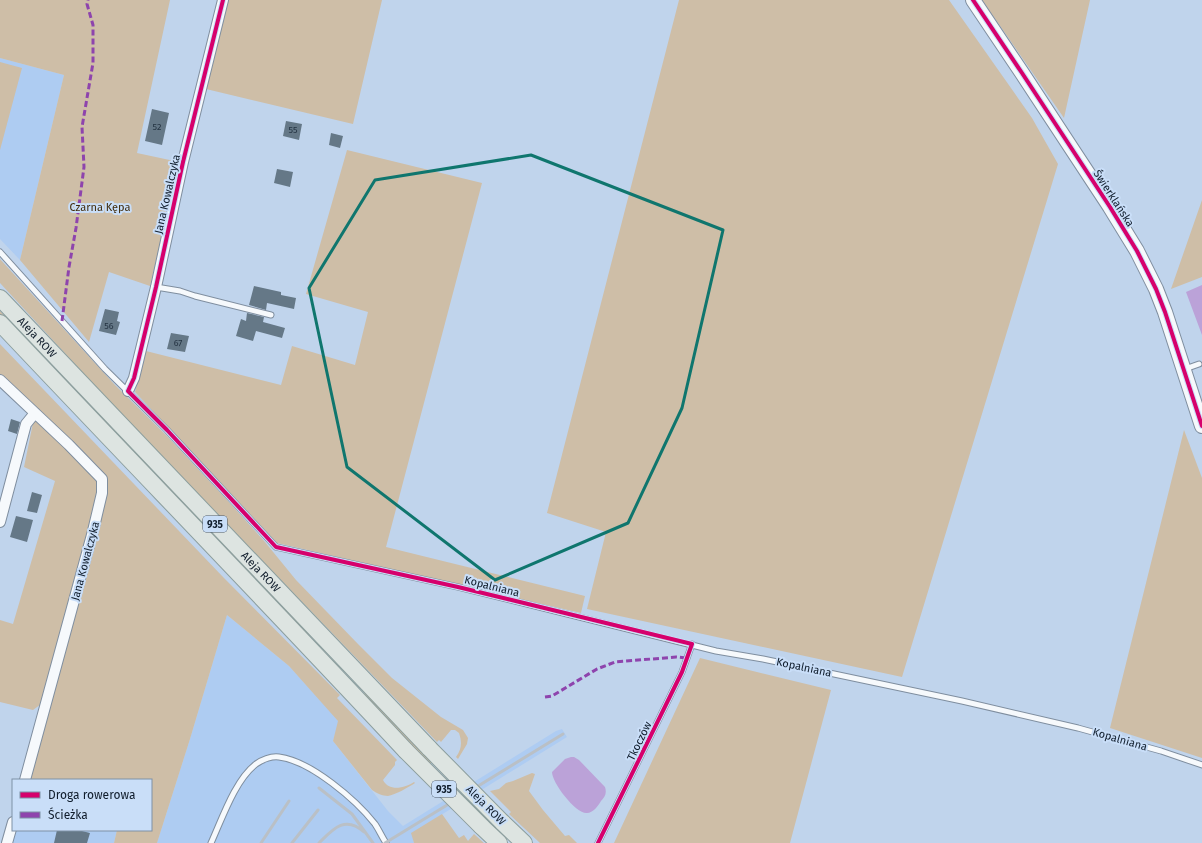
<svg xmlns="http://www.w3.org/2000/svg" width="1202" height="843" viewBox="0 0 1202 843" font-family="'Fira Sans',sans-serif">
  <rect width="100%" height="100%" fill="#c0d4ec"/>
  <path fill="#aeccf2" d="M0,58l64,17 -44,185 -20,-21z
    M227,615l62,51 50,55 -6,20 55,70 15,15 153,-95 6,-2 5,8 -155,96 2,10h-257l33,-104z
    M16,830h101l-3,13h-101z"/>
  <path fill="#cebea7" d="M0,0h170l-33,153 42,9 -29,124 -41,-14 -20,70 -69,-82 44,-185 -64,-17z
    M228,0h154l-29,124 -147,-35z
    M679,0h270l83,118 26,46 -156,513 -315,-68 19,-77 -59,-19z
    M982,0h108l-26,118z
    M0,62l22,6 -22,82z
    M347,150l135,33 -96,364 199,49 -4,17 -304,-70 -142,-151 11,-41 135,34 11,-39 63,19 13,-53 -62,-18z
    M1202,200v77l-31,12z
    M0,259l115,126 53,52 60,64 37,41 31,38 62,64 34,34 49,39 22,13 5,8 -1,6 -9,15 -2,-2c6,-8 6,-15 3,-24l-4,-3h-4l-10,12 -2,-2 -2,2 -315,-327 -122,-132z
    M0,311l309,323 -2,2 -307,-320z
    M0,344l224,234 116,117 -3,3 60,62 -2,2v3l-12,15c6,12 22,8 31,2l1,1c-6,4 -20,12 -27,13 -5,0 -12,-3 -16,-6l-39,-49 5,-20 -49,-55 -62,-51 -37,124 -33,104h-43l3,-13h34v-50h-121l22,-84 -19,14 -33,-8v-82l13,4 42,-143 -31,-14 11,-54 72,75 1,-9 -108,-104z
    M1184,430l18,48v280l-92,-30z
    M700,658l131,32 -41,153h-176z
    M365,693l68,69 -4,2 -66,-69z
    M532,773l3,1 -6,17 14,19 22,26 4,-1 8,8h-37l-31,-29 2,-2 -21,-21 9,-2 7,-6 7,-2z
    M442,814l17,24 5,-3 4,6 6,-7 10,9h-70l-3,-10z"/>
  <path fill="#bba2d8" d="M1202,285v50l-16,-43z
    M571,757h3l5,3 26,27c2,6 0,10 -4,14 -3,5 -8,12 -14,12 -11,1 -35,-30 -35,-41l13,-13z"/>
  <path fill="#657887" d="M152,109l17,4 -7,32 -17,-4z
    M286,121l16,3 -3,16 -16,-4z
    M331,133l12,3 -3,12 -11,-3z
    M277,169l16,3 -3,15 -16,-4z
    M254,286l27,6v3l15,3 -2,11 -27,-6 -1,7 -17,-5z
    M105,309l14,3 -2,9 3,1 -4,13 -17,-4z
    M247,313l17,4 -1,5 22,6 -3,10 -26,-7 -3,10 -17,-5 5,-17 5,2z
    M171,333l18,3 -4,16 -18,-3z
    M11,419l9,3 -3,12 -9,-3z
    M32,492l10,3 -5,18 -10,-2z
    M16,516l17,4 -6,22 -17,-5z
    M57,830h21l12,3 -3,10h-33z"/>
  <g fill="none" stroke-linecap="round" stroke-linejoin="round">
    <g stroke="#7f8e9f" stroke-width="7">
      <path id="lane" d="M0,252l105,117 62,61 109,117 182,40 258,64 47,8 199,42 116,27 83,23 41,14
        M156,287l24,4 15,5 76,19
        M1185,369l14,-5
        M211,843c11,-24 24,-63 45,-79 6,-4 15,-8 23,-7 32,4 77,43 96,67 4,6 7,13 11,19
        M598,843l84,-171 10,-28"/>
    </g>
    <g stroke="#7f8e9f" stroke-width="12">
      <path id="street" d="M0,380l69,65 33,34v14l-9,38 -68,249
        M128,391l6,-13 22,-91 27,-125 40,-162
        M0,522l26,-98 9,-11
        M7,843l6,-21"/>
    </g>
    <g stroke="#7f8e9f" stroke-width="16">
      <path id="secondary" d="M973,0l49,73 88,134 27,44 19,38 9,23 37,114"/>
    </g>
    <g stroke="#8c9e9d" stroke-width="18">
      <g id="primary">
        <path id="s1" d="M0,298l430,451"/>
        <path d="M0,323c135,143 272,284 406,428"/>
        <path d="M502,822l22,21"/>
        <path d="M481,826l18,17"/>
      </g>
    </g>
    <use href="#lane" stroke="#f6f9fc" stroke-width="5"/>
    <use href="#street" stroke="#f6f9fc" stroke-width="10"/>
    <use href="#secondary" stroke="#f6f9fc" stroke-width="14"/>
    <use href="#primary" stroke="#dde4e1" stroke-width="16"/>
    <path stroke="#bac0c6" stroke-width="3" d="M319,788l33,26 21,29
      M261,843l28,-42
      M292,843l26,-33
      M319,843c14,-14 26,-28 45,-11
      M385,843l178,-109"/>
    <g stroke="#8c9e9d" stroke-width="18" stroke-linecap="butt">
      <path id="primary-bridge" d="M430,749l72,73
        M406,751l75,75"/>
    </g>
    <use href="#primary-bridge" stroke="#dde4e1" stroke-width="16"/>
    <path stroke="#8e44ad" stroke-width="3" stroke-dasharray="6 3" stroke-linecap="butt" d="M62,321l7,-54 7,-39 8,-61 -2,-40 11,-64v-38l-6,-21 1,-4
      M545,697l7,-1 45,-27 18,-7 61,-5 11,1"/>
    <g stroke="#c9def8" stroke-width="6">
      <path id="cycleway" d="M223,0l-40,162 -27,125 -22,91 -6,13 39,39 109,117 182,40 234,57 -10,28 -84,171
        M973,0l49,73 88,134 27,44 19,38 9,23 37,114"/>
    </g>
    <use href="#cycleway" stroke="#d6006c" stroke-width="4"/>
  </g>
  <path fill="none" stroke="#0f766e" stroke-width="3" stroke-linejoin="round" d="M531,155l192,75 -41,178 -54,115 -133,57 -148,-113 -38,-179 66,-108z"/>
  <g text-anchor="middle" stroke-width="4" stroke-linejoin="round" paint-order="stroke">
    <g font-size="9" fill="#253443">
      <text x="157" y="130">52</text>
      <text x="293" y="133">55</text>
      <text x="109" y="329">56</text>
      <text x="178" y="346">67</text>
    </g>
    <g fill="#c9def8" stroke="#485769" stroke-width="1">
      <rect x="203" y="516" width="24" height="16" rx="3"/>
      <rect x="432" y="781" width="24" height="16" rx="3"/>
    </g>
    <g font-size="10" font-weight="bold" fill="#101d2c">
      <text x="215" y="528">935</text>
      <text x="444" y="793">935</text>
    </g>
    <g font-size="11" fill="#101d2c" stroke="#c9def8">
      <text transform="translate(167 194) rotate(-77)" y="4">Jana Kowalczyka</text>
      <text transform="translate(1114 198) rotate(57)" y="4">Świerklańska</text>
      <text dy="4" stroke="none"><textPath href="#s1" startOffset="54">Aleja ROW</textPath></text>
      <text transform="translate(85 561) rotate(-75)" y="4">Jana Kowalczyka</text>
      <text dy="4" stroke="none"><textPath href="#s1" startOffset="378">Aleja ROW</textPath></text>
      <text transform="translate(492 586) rotate(14)" y="4">Kopalniana</text>
      <text transform="translate(804 667) rotate(12)" y="4">Kopalniana</text>
      <text transform="translate(1120 739) rotate(16)" y="4">Kopalniana</text>
      <text transform="translate(639 741) rotate(-64)" y="4">Tkoczów</text>
      <text transform="translate(486 805) rotate(45)" y="4">Aleja ROW</text>
    </g>
    <g font-size="11" fill="#402b0b" stroke="#c9def8">
      <text x="100" y="211">Czarna Kępa</text>
    </g>
  </g>
  <rect x="12" y="779" width="140" height="52" fill="#c9def8" stroke="#7f91a6"/>
  <rect x="20" y="792" width="20" height="6" fill="#d6006c" stroke="#7f91a6"/>
  <text x="48" y="799" font-size="12" fill="#101d2c">Droga rowerowa</text>
  <rect x="20" y="812" width="20" height="6" fill="#8e44ad" stroke="#7f91a6"/>
  <text x="48" y="819" font-size="12" fill="#101d2c">Ścieżka</text>
</svg>
